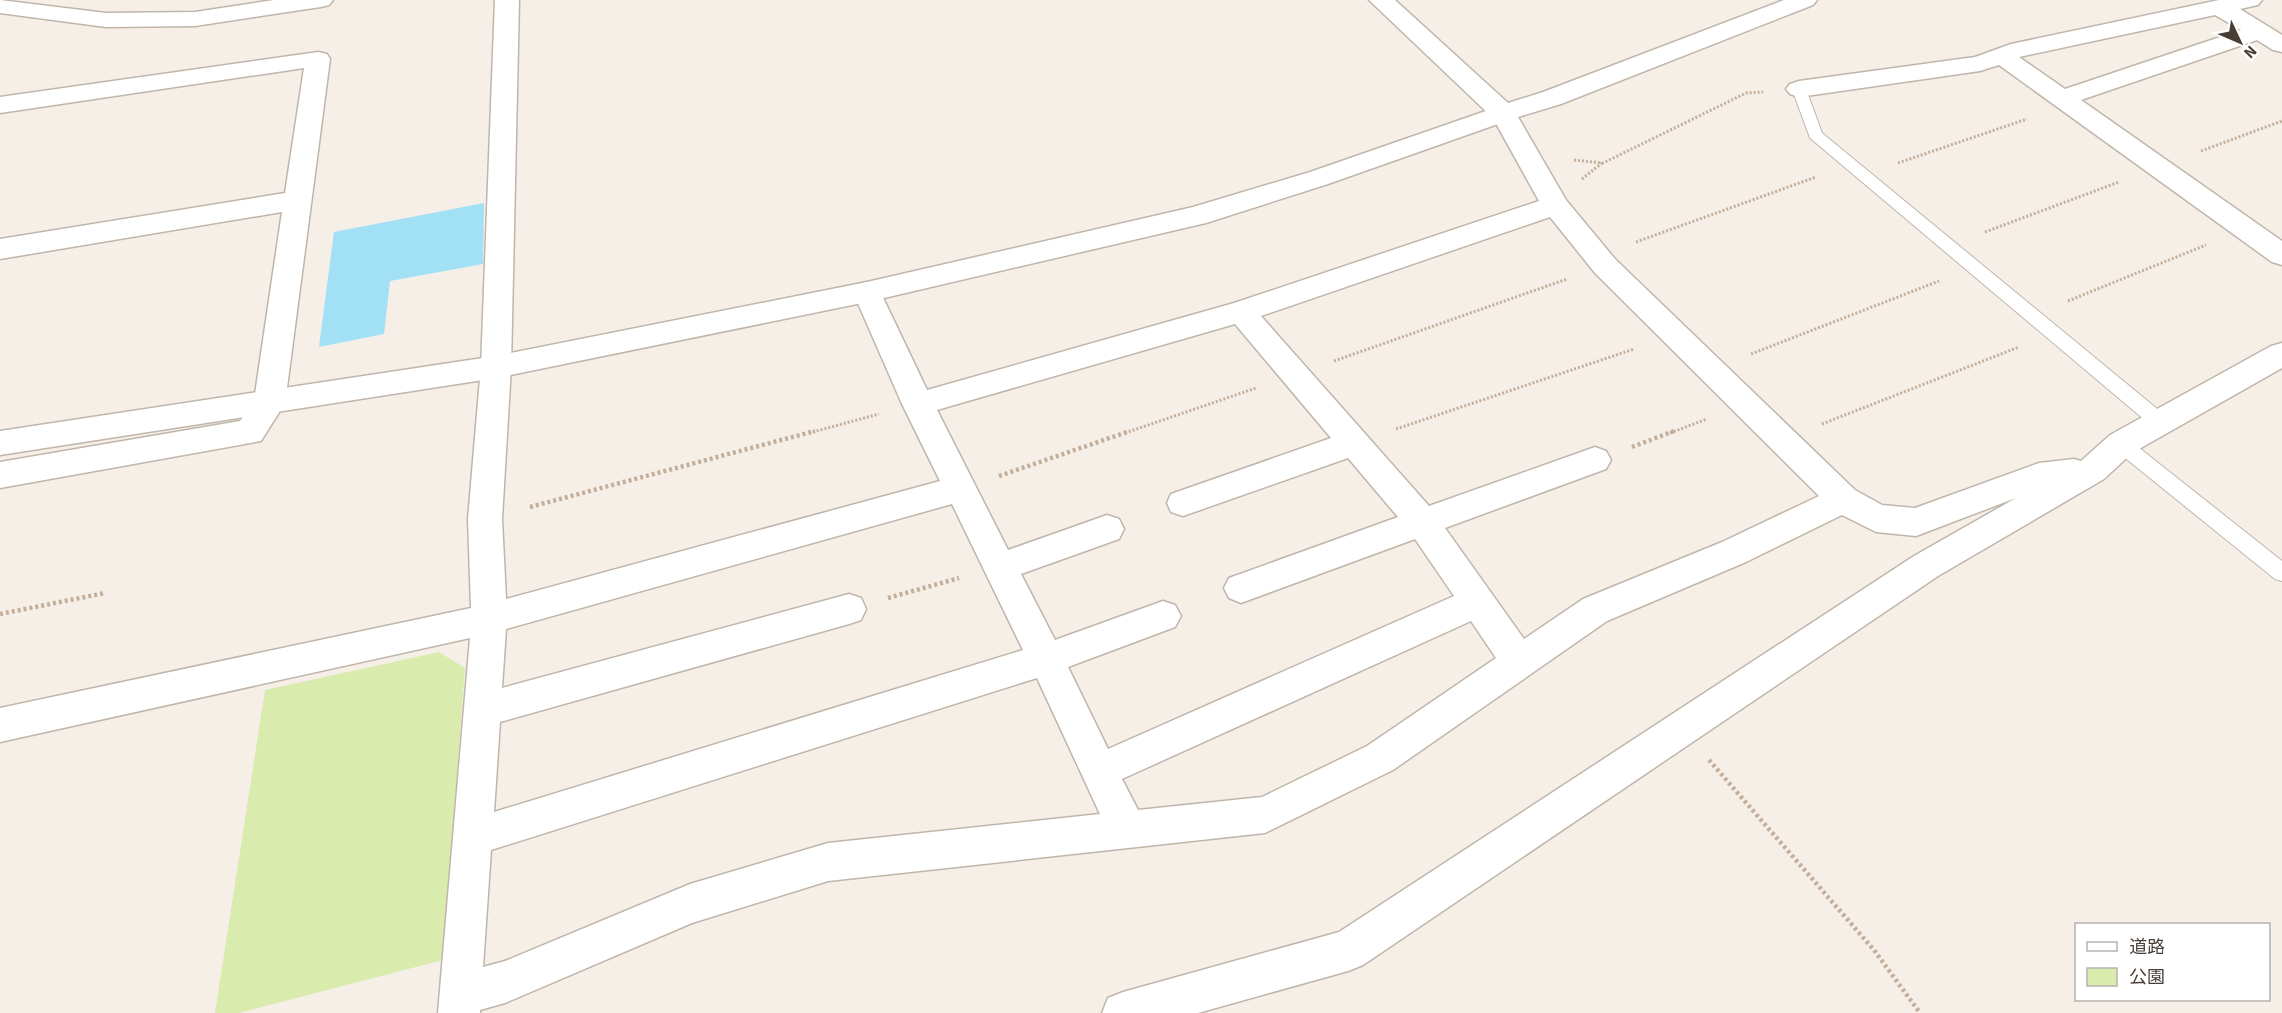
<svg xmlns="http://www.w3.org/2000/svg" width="2282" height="1013" viewBox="0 0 2282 1013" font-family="'Source Sans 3','Noto Sans JP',sans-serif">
  <rect width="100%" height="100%" fill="#f5efe8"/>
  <path fill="#daebae" d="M439,652l26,16 -22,292 -204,53h-24l50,-323z"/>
  <path fill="#a1e0f5" d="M484,203l-1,61 -93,17 -6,53 -65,13 15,-115z"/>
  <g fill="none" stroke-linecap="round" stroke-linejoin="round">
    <g stroke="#c1b5aa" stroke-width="2">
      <path id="service" d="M1799,84l7,5 16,44 345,284 2,5 -2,5 -7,2 -7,-2 -343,-289 -18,-49z
        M2121,437l7,2 154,122v20l-7,-2 -161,-130 -2,-5 2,-5z"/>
    </g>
    <g stroke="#c1b5aa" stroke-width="3">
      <path id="minor" d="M0,0l106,13 89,-1 79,-12h59l-4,5 -8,2 -126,19 -89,1 -106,-14z
        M495,0h24l-8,367 -9,152 4,80 434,-118 -38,-77 -49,-112 4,-7 10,-3 10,3 50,105 307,-87 305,-102 -46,-83 -124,-118h26l113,103 35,-11 241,-92h33l-4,5 -252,99 -43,13 48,83 49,59 240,231 27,15 33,3 124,-45 35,-4 7,2 29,-26 161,-89 11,-3v25l-150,85 -28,26 -166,97 -575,389 -15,6 -150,42h-96l6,-15 15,-6 216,-60 575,-376 102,-58 -100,38 -40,-4 -34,-17 -96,47 -139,59 -214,149 -128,63 -437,48 -136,42 -187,80 -25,7v3h-42l32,-375 -470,104v-34l471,-100 -3,-89 13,-152zM1550,217l45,56 224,223 -97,46 -139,57 -59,40 -79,-111 161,-59 5,-9 -5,-9 -11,-4 -166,59 -168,-190zM1235,324l96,114 -160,56 -4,9 4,9 12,4 165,-58 50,59 -169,61 -5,10 5,10 12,5 174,-64 39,57 -346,153 -40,-82 107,-40 6,-11 -6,-11 -12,-4 -108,39 -34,-66 98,-35 5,-10 -5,-10 -12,-4 -99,35 -71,-140zM952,504l71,146 -529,162 6,-90 349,-98 12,-4 5,-11 -5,-11 -12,-4 -347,94 4,-59zM1471,621l25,37 -129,88 -105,51 -124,13 -16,-31zM1037,678l63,136 -272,29 -138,41 -185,77 -22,6 8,-117z
        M2219,0h43l-4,5 -18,4 42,26v17l-9,-2 -16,-10 -176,60 201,141v24l-10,-3 -273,-197 -19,6 -181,26 -9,-3 -4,-5 4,-5 9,-3 176,-24 36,-13zM2215,15l26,15 -176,59 -46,-32z
        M318,52l9,2 3,5 -45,344 -24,38 -261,47v-26l240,-41 14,-20 28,-189 -282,47v-20l285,-46 19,-125 -304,45v-16z"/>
    </g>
    <g stroke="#c1b5aa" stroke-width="3">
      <path id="tertiary" d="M1503,105l9,2 4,6 -4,6 -184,65 -122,39 -339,79 -371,76 -496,77v-24l496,-75 371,-74 326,-75 117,-35z"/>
    </g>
    <path stroke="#c4ae9a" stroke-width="3" stroke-dasharray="2 2" stroke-linecap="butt" d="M2201,151l81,-30
      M1574,160l29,3 143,-70 17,-1
      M1898,163l129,-44
      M1582,179l20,-16
      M1985,232l134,-50
      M1636,242l180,-65
      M2068,301l138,-56
      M1751,354l188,-73
      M1334,361l233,-82
      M1822,424l197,-77
      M1396,429l238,-80
      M809,433l70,-19
      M1125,433l131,-45
      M1670,433l37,-14"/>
    <path stroke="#c4ae9a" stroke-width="4.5" stroke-dasharray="3 3" stroke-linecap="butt" d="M1632,447l42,-16
      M999,476l131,-45
      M530,507l285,-76
      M888,598l71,-20
      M0,614l105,-21
      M1709,760l165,190 46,63"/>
    <use href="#service" fill="#fff" fill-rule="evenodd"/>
    <use href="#minor" fill="#fff" fill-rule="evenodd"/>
    <use href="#tertiary" fill="#fff" fill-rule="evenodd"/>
  </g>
  <rect x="2075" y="923" width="195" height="78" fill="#ffffff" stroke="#b6b2af" stroke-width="1.5"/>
  <rect x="2087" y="942" width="30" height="9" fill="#ffffff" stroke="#b6b2af" stroke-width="1.5"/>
  <text x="2129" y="953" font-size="18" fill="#493e36">道路</text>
  <rect x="2087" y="968" width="30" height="18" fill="#daebae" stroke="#b6b2af" stroke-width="1.5"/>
  <text x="2129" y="983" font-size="18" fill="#493e36">公園</text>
  <g transform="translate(2240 42) rotate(134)" stroke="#ffffff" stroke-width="4.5" paint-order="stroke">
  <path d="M0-4.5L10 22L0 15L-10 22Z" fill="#493e36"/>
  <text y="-9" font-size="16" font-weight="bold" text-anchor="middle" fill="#493e36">N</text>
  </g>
</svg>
